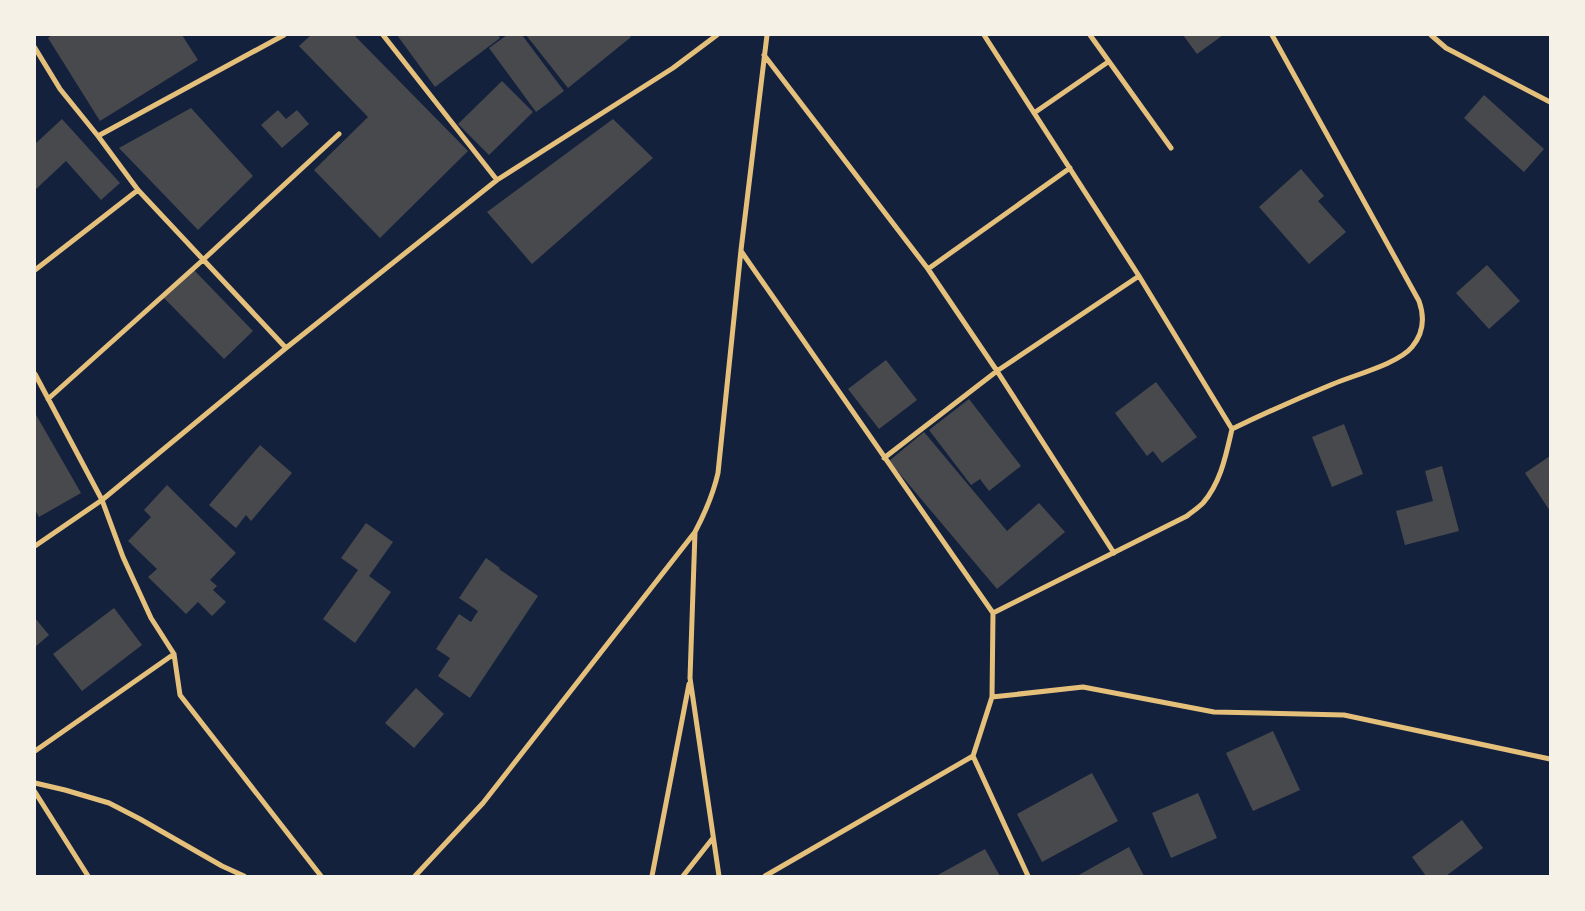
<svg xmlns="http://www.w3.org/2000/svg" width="1585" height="911" viewBox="0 0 1585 911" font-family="'Fira Sans',sans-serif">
  <rect width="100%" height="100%" fill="#14213d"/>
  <path fill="#48494c" d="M52,35h130l16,25 -98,61 -52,-83z
    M311,35h43l114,116 -88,87 -66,-68 54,-53 -69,-71z
    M397,35h101l2,3 -65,49z
    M507,35h15l42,56 -28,21 -47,-64z
    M526,35h103l2,2 -63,51z
    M1183,35h40l-26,19z
    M502,81l31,31 -44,43 -31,-31z
    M1484,95l60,54 -20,23 -60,-54z
    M191,108l62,68 -55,54 -79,-82z
    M278,110l8,9 11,-9 12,14 -27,24 -21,-23z
    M62,119l58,64 -19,17 -35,-39 -31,29v-46z
    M613,119l40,39 -121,106 -45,-52z
    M1301,169l23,27 -6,5 28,31 -37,32 -50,-57z
    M1487,265l33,36 -31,28 -33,-36z
    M193,269l60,62 -29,28 -60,-61z
    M886,360l31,40 -38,29 -31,-40z
    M1156,382l41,55 -35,26 -9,-12 -6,5 -32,-43z
    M969,399l52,67 -32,25 -9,-12 -9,6 -42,-55z
    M35,413l46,80 -42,24 -4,-7z
    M1344,424l19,50 -31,13 -20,-50z
    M924,432l83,99 32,-28 26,29 -68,57 -108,-128z
    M260,445l32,28 -41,48 -5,-6 -10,13 -27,-23z
    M1550,456v55l-25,-38z
    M1442,466l17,65 -54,14 -9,-34 37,-10 -8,-30z
    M167,485l69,68 -26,27 7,6 -4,4 13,12 -14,14 -14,-14 -12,12 -38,-37 9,-8 -29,-28 23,-24 -7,-7z
    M366,523l27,19 -24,34 22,16 -36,51 -32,-24 35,-49 -17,-12z
    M486,558l14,10 -1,1 39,27 -68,102 -32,-22 12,-18 -14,-9 23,-35 12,8 7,-11 -19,-13z
    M114,608l28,37 -60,46 -29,-37z
    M35,618l14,17 -14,12z
    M416,688l28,26 -30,34 -29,-25z
    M1273,731l27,59 -47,21 -27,-58z
    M1092,773l26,48 -76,41 -25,-48z
    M1198,793l19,45 -46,20 -19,-45z
    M1462,820l21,28 -37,28h-20l-14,-19z
    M1129,847l15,29h-67z
    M985,849l15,27h-64z"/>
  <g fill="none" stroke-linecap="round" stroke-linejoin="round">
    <path stroke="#e5c07b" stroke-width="5" d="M383,35l114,145
      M984,35l155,241 93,153c-6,26 -11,53 -29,74 -5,5 -11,9 -16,13l-194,97
      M1090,35l81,113
      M1431,35l15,13 104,54
      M35,48l25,41 38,47 40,54 148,158
      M764,55l164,214 69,102 117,182
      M1034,113l74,-51
      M98,136l186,-101
      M741,251l252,362 -1,84 -19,59 55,120
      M928,269l142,-101
      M35,270l103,-80
      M35,374l67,126 21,57 28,61 23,36 6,41 141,181
      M48,399l156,-140 135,-125
      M1232,429c33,-16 67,-31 101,-45 21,-9 65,-20 79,-37 11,-13 13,-29 7,-46l-147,-266
      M884,458l113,-87 142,-95
      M695,532l-5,146 29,198
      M35,546l67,-46 184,-152 211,-168 176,-112 44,-33
      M992,697l91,-10 131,25 130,3 206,44
      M35,751l139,-97
      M35,783l30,7 44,13 31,16 82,47 22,10
      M35,792l53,84
      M415,876l68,-73 212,-271c10,-19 18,-37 23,-59l23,-223 26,-215
      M652,876l37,-192
      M683,876l30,-38
      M765,876l208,-120"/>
  </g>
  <rect width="1585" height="911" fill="none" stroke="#f6f1e7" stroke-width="72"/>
</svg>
